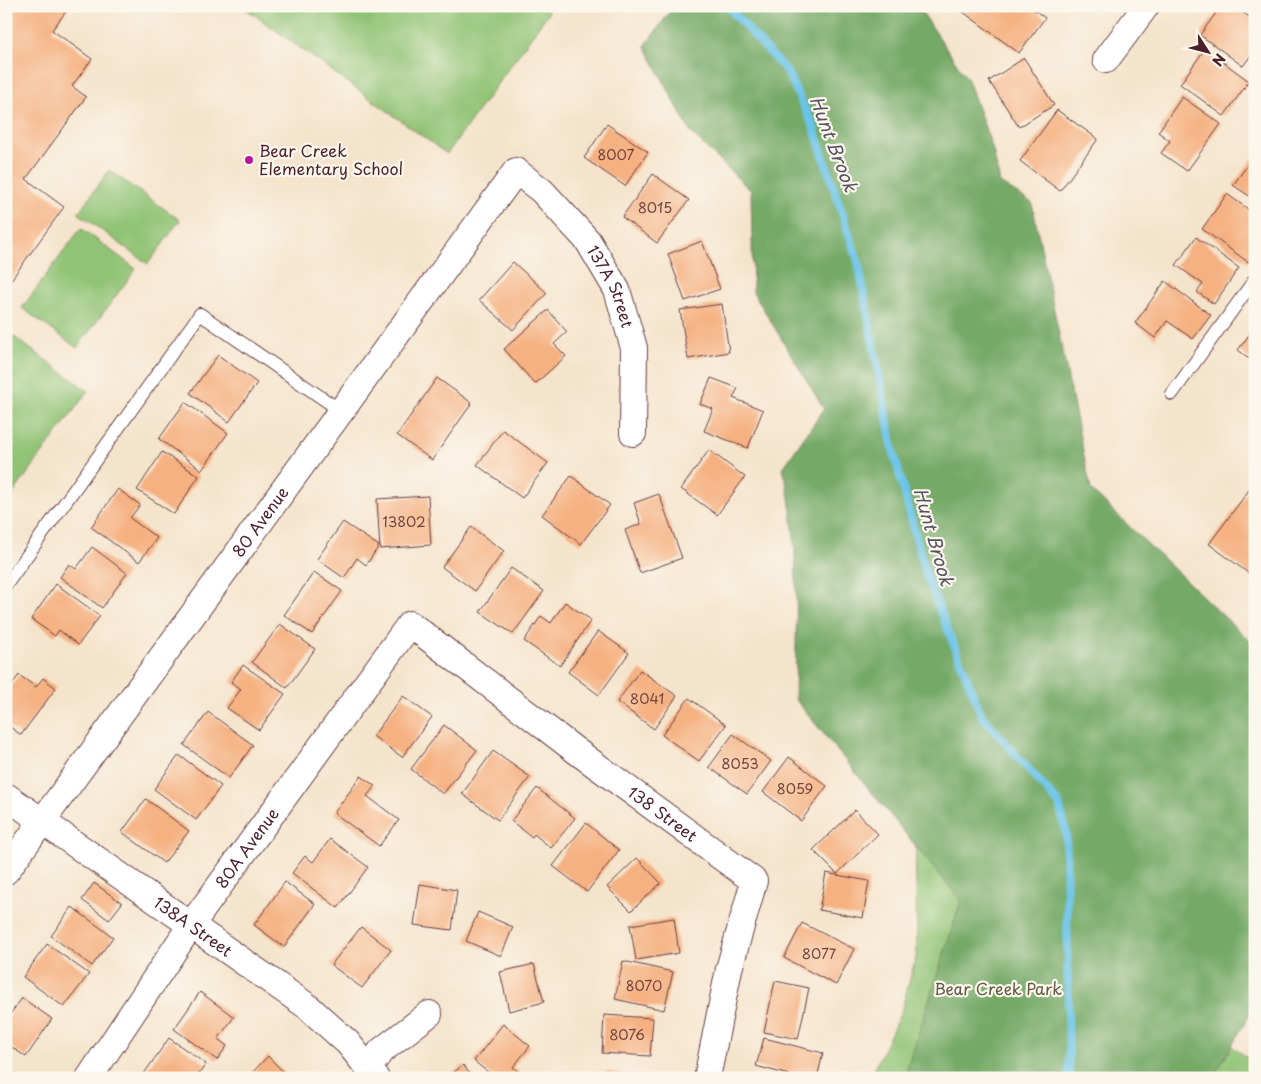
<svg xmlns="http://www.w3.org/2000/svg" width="1261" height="1084" viewBox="0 0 1261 1084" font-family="'Playpen Sans',sans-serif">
  <rect width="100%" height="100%" fill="#fbf7ec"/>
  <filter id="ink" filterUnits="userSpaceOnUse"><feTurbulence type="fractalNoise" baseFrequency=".02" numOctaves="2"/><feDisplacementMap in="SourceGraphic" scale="10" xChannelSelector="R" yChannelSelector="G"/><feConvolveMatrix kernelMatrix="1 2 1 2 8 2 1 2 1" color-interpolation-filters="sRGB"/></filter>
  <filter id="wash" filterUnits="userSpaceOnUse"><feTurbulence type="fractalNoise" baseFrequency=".0096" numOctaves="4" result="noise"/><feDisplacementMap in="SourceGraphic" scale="20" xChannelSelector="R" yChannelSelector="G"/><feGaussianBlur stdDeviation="1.12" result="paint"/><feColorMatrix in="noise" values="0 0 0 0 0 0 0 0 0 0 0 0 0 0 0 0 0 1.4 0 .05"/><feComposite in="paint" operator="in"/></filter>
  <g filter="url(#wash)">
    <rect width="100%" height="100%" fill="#f5e4cc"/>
    <path fill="#90c374" stroke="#6d7150" d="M242,6h300l7,6 -102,142z
      M109,170l71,50 -32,44 -70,-51z
      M81,228l55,41 -59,79 -55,-40z
      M6,331l82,60 -82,112z
      M915,821l340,242v15h-385l31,-66 16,-59z"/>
    <path fill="#74a966" stroke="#5f6448" d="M674,6h244l50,74 25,70 7,33 32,20 59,287 164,156v360l-42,72h-309l57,-177 -166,-202c1,-77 6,-156 -12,-231l41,-59 -71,-117 -2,-101 -60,-58 -46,-87z"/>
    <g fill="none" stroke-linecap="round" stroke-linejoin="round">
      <path stroke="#6bc4e9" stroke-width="8" d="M727,6l60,66 27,56 44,133 35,189 33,125 56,141 77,88 7,28 3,246"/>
    </g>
    <g id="blocks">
      <path fill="#f5b181" d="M6,6h64l-18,24 40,29 -20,27 14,11 -60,82 38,28 -58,80v-180l3,-3 -3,-2z
        M961,6h68l16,12 -26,35 -60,-44z
        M1221,6h13l21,15v29l-12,16 -43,-31z
        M1247,6h8v7z
        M1205,49l44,32 -25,35 -44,-32z
        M1024,58l30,47 -35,22 -30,-46z
        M1182,97l39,27 -34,47 -26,-18 9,-12 -12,-9z
        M1057,110l41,29 -38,52 -40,-30z
        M607,124l41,28 -23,34 -41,-28z
        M1255,155v45l-22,-15z
        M653,174l36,26 -32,43 -35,-26z
        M1227,194l28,20v39l-7,9 -46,-33z
        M1196,237l43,31 -25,36 -17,-12 6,-8 -27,-19z
        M702,241l18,48 -35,12 -17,-47z
        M513,262l34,31 -34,37 -34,-30z
        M1165,281l46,34 -18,24 -26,-18 -12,17 -20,-15z
        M722,304l7,48 -41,7 -8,-49z
        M548,310l19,22 -13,12 12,12 -31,28 -31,-35z
        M1255,327v36l-17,-13z
        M218,355l39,28 -28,39 -39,-29z
        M437,378l35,25 -40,57 -35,-25z
        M711,378l27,10 -5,10 30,12 -15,38 -44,-17 9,-22 -13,-5z
        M185,402l43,31 -26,37 -43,-31z
        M503,430l45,33 -26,35 -45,-33z
        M709,450l36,27 -28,38 -36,-26z
        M162,452l37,24 -25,38 -37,-24z
        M571,476l39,29 -29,39 -39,-29z
        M1255,482v88l-4,5 -42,-31z
        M118,489l22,16 -10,13 27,20 -18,24 -48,-35z
        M659,494l23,64 -42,15 -15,-43 16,-6 -7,-21z
        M428,496l3,49 -51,4 -3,-50z
        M343,522l36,24 -13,19 -9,-7 -13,20 -27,-19z
        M471,527l33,24 -29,40 -33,-24z
        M92,547l35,26 -25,35 -42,-31 9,-13 7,5z
        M511,568l33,23 -31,43 -33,-22z
        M314,572l28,19 -30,43 -28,-19z
        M56,584l44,32 -22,29 -19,-15 -4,6 -24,-17z
        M565,602l26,18 -31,46 -36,-25 17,-25 10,7z
        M280,624l35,25 -28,39 -35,-26z
        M598,631l31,22 -30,42 -31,-23z
        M6,647l6,3 -6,12z
        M243,665l42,29 -26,36 -32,-22 14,-19 -10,-7z
        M640,670l37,26 -23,33 -37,-27z
        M19,675l17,12 7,-9 13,10 -35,47 -15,-11v-31z
        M403,696l29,21 -30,40 -29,-21z
        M689,698l37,27 -27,36 -37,-26z
        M208,712l45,33 -24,33 -45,-33z
        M444,725l33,25 -34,44 -32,-25z
        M733,734l38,27 -24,33 -38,-27z
        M493,751l37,26 -32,43 -36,-26z
        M179,755l42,31 -25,34 -42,-31z
        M789,757l38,29 -26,35 -38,-29z
        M361,776l14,10 -8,10 32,24 -20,26 -45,-33z
        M537,788l38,30 -24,30 -17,-14 -2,3 -21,-16z
        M146,799l43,32 -25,32 -42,-31z
        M855,810l23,24 -41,40 -24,-24z
        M586,823l33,27 -32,42 -34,-26z
        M330,839l38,28 -30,41 -46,-35 13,-17 8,6z
        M637,858l24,25 -30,28 -24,-24z
        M826,873l43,8 -6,37 -44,-8z
        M285,882l30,22 -31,43 -30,-22z
        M94,883l28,20 -13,17 -27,-20z
        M420,884l37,6 -5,40 -38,-5z
        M72,907l41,30 -21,29 -41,-30z
        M478,912l35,15 -12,29 -35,-15z
        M674,918l5,35 -43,7 -6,-35z
        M802,923l52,26 -18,36 -52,-27z
        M361,927l30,23 -29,38 -31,-23z
        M47,944l42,30 -25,33 -41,-30z
        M623,961l50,11 -9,38 -49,-11z
        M534,964l10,38 -35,9 -9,-39z
        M775,981l34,7 -11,51 -34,-7z
        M200,992l34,25 -16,22 9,7 -10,14 -43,-31z
        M22,998l30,21 -26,38 -20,-14v-23z
        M604,1015l49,3 -3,38 -48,-3z
        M503,1024l27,22 -17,21 10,9 -2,2h-26l-21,-17z
        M169,1038l37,26 -10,14h-55z
        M764,1038l59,15 -6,25h-29l1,-3 -33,-9z
        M268,1056l21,22h-42z
        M463,1065l10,13h-26z
        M606,1071l29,6v1h-30z"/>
    </g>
  </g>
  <g filter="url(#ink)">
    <use href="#blocks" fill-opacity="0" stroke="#643d43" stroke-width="1"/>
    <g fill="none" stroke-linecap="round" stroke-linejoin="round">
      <g stroke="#643d43" stroke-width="14">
        <path id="service" d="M1172,394l83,-115
          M6,585l194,-271 141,97"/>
      </g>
      <g stroke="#643d43" stroke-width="28">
        <g id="minor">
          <path d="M1106,60l40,-54"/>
          <path id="s1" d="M6,796l301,210 41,37 28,35"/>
          <path id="s2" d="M6,871l510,-700 26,20 46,50 29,49 17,58 -1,85"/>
          <path d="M369,1068l12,-17 48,-37"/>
          <path id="s3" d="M89,1078l102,-153 219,-301 165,126 179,131 -25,88 -22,109"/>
        </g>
      </g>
      <use href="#service" stroke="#fff" stroke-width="12"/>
      <use href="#minor" stroke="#fff" stroke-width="26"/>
    </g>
  </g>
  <circle fill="#b5179e" stroke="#fbf7ec" stroke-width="2" cx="249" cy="160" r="5"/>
  <g text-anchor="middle" stroke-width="4.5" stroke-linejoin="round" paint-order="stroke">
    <g font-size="14" fill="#754440">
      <text x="616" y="160">8007</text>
      <text x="655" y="213">8015</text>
      <text x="404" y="527">13802</text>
      <text x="647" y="704">8041</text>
      <text x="740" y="769">8053</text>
      <text x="795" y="794">8059</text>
      <text x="819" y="959">8077</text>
      <text x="644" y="991">8070</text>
      <text x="627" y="1040">8076</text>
    </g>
    <g font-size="16" fill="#4a1f2b" stroke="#fbf7ec" text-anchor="start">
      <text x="259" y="157">Bear Creek<tspan x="259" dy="18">Elementary School</tspan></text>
    </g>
    <g font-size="16" fill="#4a1f2b" stroke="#fbf7ec">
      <text dy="6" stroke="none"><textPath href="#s2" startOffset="1018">137A Street</textPath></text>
      <text dy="6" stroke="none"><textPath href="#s2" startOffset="432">80 Avenue</textPath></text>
      <text dy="6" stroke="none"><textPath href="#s3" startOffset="872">138 Street</textPath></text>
      <text dy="6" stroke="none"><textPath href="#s3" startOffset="279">80A Avenue</textPath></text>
      <text dy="6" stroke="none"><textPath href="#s1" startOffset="228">138A Street</textPath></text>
    </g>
    <g font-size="16" fill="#625845" stroke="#fbf7ec">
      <text x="998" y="995">Bear Creek Park</text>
    </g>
    <g font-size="18" font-style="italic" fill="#545164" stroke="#fbf7ec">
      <text transform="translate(833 144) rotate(69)" y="6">Hunt Brook</text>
      <text transform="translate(933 537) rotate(74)" y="6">Hunt Brook</text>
    </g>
  </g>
  <rect width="1261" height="1084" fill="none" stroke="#fbf7ec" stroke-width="25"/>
  <g transform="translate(1208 52) rotate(126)" stroke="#fbf7ec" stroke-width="4" paint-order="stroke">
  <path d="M0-4L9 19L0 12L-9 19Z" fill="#4a1f2b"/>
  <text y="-8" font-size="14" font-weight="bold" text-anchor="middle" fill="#4a1f2b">N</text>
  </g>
</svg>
